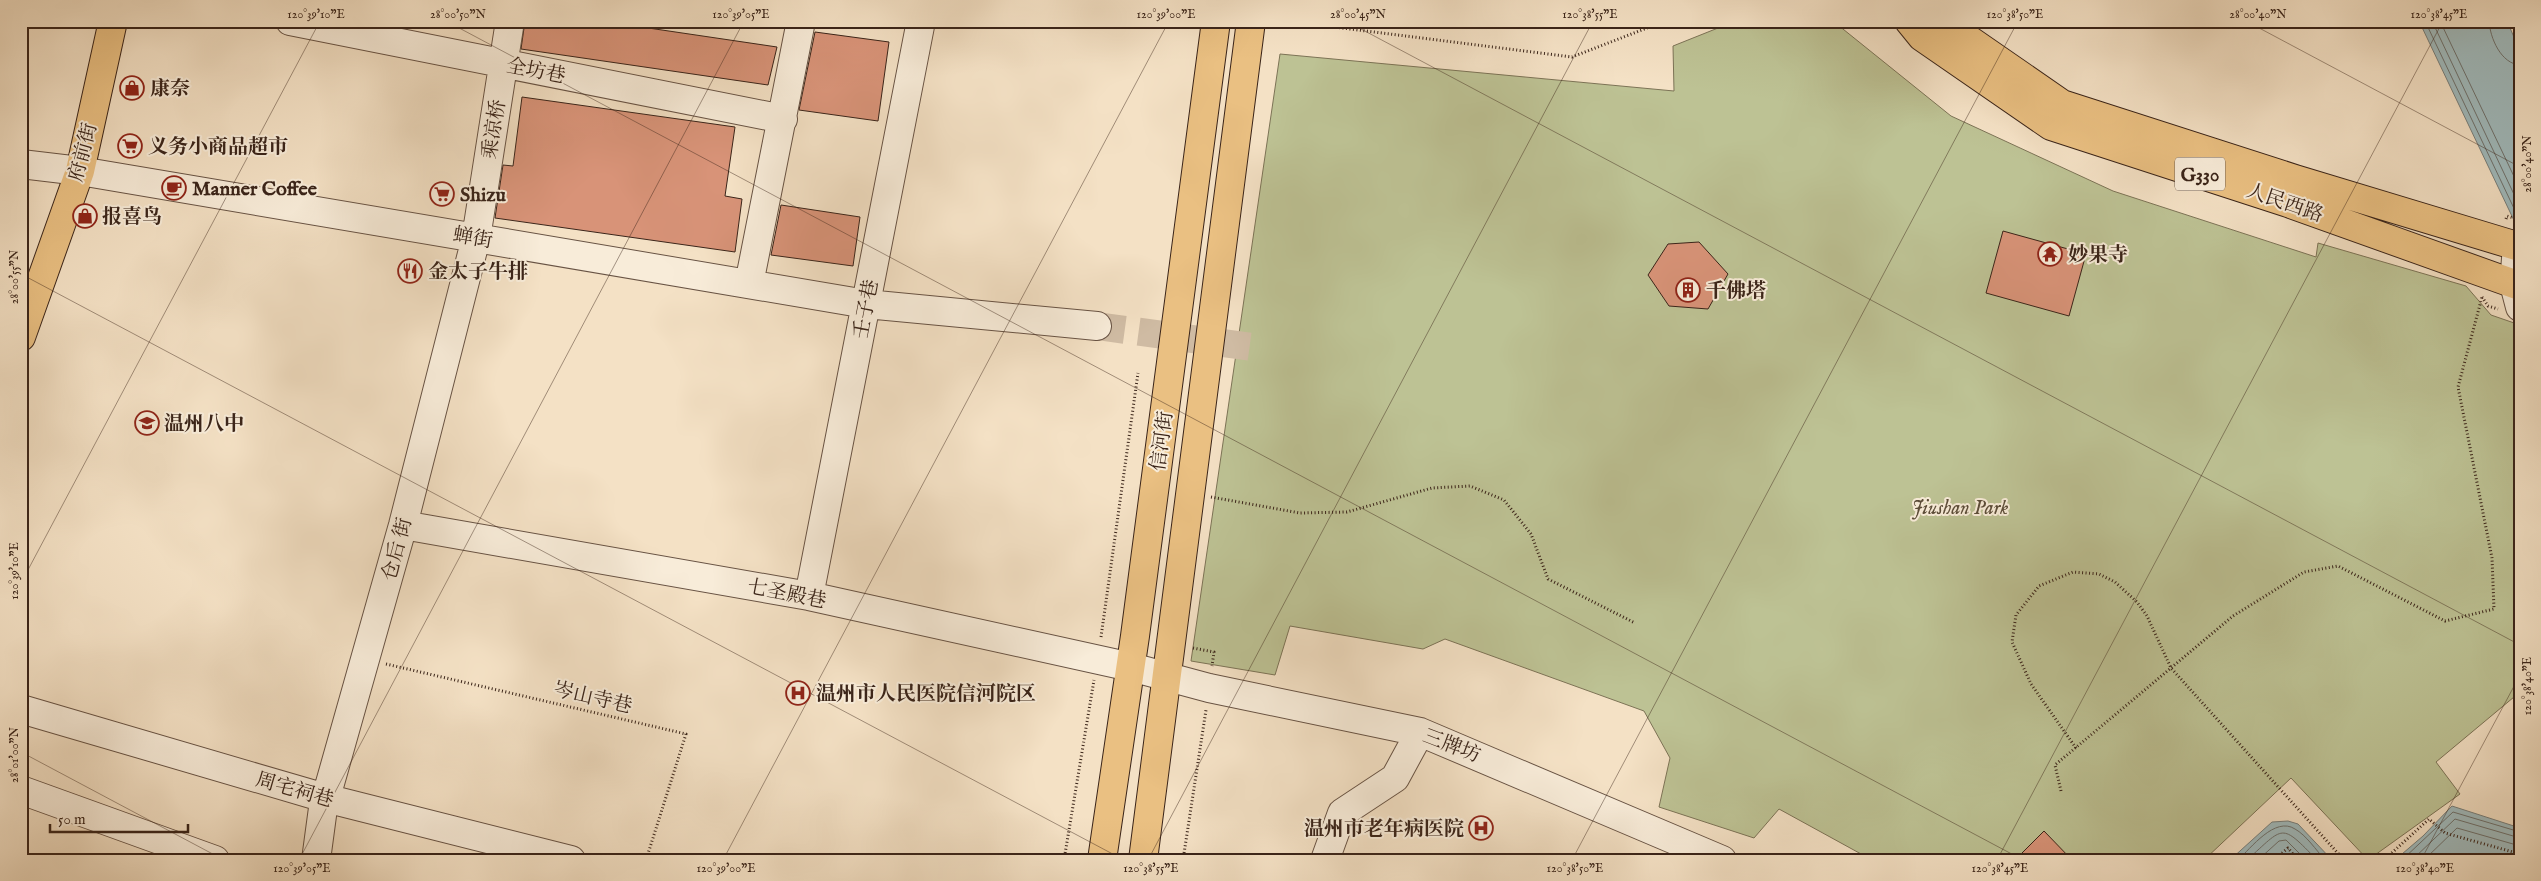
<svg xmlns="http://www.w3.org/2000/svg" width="2541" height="881" viewBox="0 0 2541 881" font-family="'IM FELL English','Noto Serif SC',serif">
  <rect width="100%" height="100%" fill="#f4e1c5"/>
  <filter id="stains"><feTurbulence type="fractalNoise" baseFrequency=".004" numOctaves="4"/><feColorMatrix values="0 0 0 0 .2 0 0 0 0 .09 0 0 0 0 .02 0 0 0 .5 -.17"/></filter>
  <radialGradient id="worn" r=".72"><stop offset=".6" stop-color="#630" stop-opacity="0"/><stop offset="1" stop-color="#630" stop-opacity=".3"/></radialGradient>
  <path fill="#bdc294" stroke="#7c7356" d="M1750,21h83l118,95 162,75 203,66 2,-14 148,43 25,29 29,10v367l-84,70 24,32 -92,66 -77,-82 -87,82h-332l-93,-51 -25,29 -95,-31 11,-49 -26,-47 -199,-72 -22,10 -133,-23 -15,49 -84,-14 89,-607 394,37 -1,-45 45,-18z"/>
  <path fill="#a0bbbe" stroke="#777f7c" d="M2419,21h88l13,30v182z
    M2452,806l68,22v32h-125l28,-24z
    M2288,821l10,3 34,36h-102l42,-38z"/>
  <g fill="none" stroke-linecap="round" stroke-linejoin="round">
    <path stroke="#6d706c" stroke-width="1" d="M2425,21l95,200
      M2432,21l88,186
      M2440,21l80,168
      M2489,21c1,17 12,43 31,44
      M2238,860c13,-12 37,-44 57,-31 11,6 21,21 30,31
      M2247,860c38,-34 33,-38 70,0
      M2258,860l21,-19 7,-1 20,20
      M2402,860l51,-48 67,20
      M2412,860l43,-41 65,19
      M2424,860l33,-32 63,18"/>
  </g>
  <path fill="#d89378" stroke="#3a2419" d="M525,21h76l176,26 -9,38 -247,-36z
    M815,32l74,10 -11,79 -79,-11z
    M522,97l213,30 -10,69 17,3 -7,53 -240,-34 8,-53 10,1z
    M781,205l79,12 -7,49 -82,-11z
    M2003,231l83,23 -17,62 -83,-23z
    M1699,242l29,32 -20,35 -39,-3 -21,-31 20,-31z
    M2044,831l28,29h-57z"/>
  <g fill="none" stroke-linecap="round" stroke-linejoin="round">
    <path stroke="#cfbba3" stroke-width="28" stroke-dasharray="28 14" stroke-linecap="butt" d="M1097,326l155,21"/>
    <g stroke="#685344" stroke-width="30">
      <path id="minor" d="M290,21l493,98
        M21,164l59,7 786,133 231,22
        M2517,246l-3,38 6,23
        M749,284l52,-263
        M403,525l406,71 322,71 78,21 211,44 302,128
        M809,596l112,-575
        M21,709l304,89 246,62
        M21,790l194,70
        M316,860l7,-52 80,-283 73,-287 34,-217
        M1325,860l17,-47 53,-35 25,-46"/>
    </g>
    <g stroke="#3a2419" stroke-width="30">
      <path id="major" d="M21,337l59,-166 33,-150
        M1102,860l33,-224 81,-615
        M1143,860l108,-839"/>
    </g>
    <g stroke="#3a2419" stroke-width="30">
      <path id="highway" d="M1909,21l13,16 129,89 237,77 232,83
        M1942,21l120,83 233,75 225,68"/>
    </g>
    <path stroke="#3a2419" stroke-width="3" stroke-dasharray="1 2.5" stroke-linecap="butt" d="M1287,21l285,36 93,-36
      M2506,219l1,-3 13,4
      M2482,297l6,9 10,3
      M1211,497l89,16 47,-1 85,-24 38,-2 34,14 27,34 17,45 87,44
      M1101,637l37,-264
      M1193,648l21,4 -2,14
      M386,664l300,70 -40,126
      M2076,748l-45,-64 -19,-42 4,-27 23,-29 34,-14 26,2 16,8 22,20 10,14 24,52 173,192
      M2061,791l-6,-26 178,-149 71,-44 34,-6 107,55 49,-12 -2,-51 -34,-171 24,-90
      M1064,860l30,-180
      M1183,860l23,-150
      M2274,860l14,-12 10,12
      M2384,860l45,-41 16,14 75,21"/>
    <use href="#minor" stroke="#f8ecd9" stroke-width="28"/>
    <use href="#major" stroke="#eac082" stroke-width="28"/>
    <use href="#highway" stroke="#eac082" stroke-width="28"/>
  </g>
  <path fill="none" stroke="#3a2419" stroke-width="1" stroke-opacity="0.45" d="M446,21l1577,839M1346,21l1174,624M2246,21l274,146M21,274l1103,586M21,583l299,-562M21,752l203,108M299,860l445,-839M723,860l446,-839M1148,860l445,-839M1572,860l446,-839M1997,860l446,-839M2421,860l99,-185"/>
  <defs>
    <g id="shop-ring" transform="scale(1.25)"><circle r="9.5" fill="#f8ecd9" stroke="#8f2418" stroke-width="1.5"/><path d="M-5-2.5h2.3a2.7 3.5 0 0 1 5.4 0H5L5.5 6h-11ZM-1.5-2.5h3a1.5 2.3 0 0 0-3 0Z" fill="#8f2418"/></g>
    <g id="supermarket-ring" transform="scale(1.25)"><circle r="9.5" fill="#f8ecd9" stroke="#8f2418" stroke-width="1.5"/><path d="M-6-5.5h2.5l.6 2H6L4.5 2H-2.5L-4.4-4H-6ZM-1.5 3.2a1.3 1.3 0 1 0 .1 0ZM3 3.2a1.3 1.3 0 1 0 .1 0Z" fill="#8f2418"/></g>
    <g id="cafe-ring" transform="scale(1.25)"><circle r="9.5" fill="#f8ecd9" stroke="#8f2418" stroke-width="1.5"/><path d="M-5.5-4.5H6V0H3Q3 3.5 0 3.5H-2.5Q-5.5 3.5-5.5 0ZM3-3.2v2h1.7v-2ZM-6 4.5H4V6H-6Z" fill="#8f2418"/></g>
    <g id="temple-ring" transform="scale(1.25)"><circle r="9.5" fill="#f8ecd9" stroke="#8f2418" stroke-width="1.5"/><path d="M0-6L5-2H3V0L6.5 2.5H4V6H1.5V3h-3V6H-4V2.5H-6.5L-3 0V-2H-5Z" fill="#8f2418"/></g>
    <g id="restaurant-ring" transform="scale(1.25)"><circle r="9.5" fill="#f8ecd9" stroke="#8f2418" stroke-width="1.5"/><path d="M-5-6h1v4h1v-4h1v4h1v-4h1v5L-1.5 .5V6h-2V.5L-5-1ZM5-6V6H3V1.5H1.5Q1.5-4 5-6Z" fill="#8f2418"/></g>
    <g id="building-ring" transform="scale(1.25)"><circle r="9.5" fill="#f8ecd9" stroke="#8f2418" stroke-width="1.5"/><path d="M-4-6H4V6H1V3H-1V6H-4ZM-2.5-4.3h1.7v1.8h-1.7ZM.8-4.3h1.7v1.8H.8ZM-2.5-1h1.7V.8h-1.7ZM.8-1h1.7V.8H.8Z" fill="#8f2418"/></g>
    <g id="school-ring" transform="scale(1.25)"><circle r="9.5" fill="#f8ecd9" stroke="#8f2418" stroke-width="1.5"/><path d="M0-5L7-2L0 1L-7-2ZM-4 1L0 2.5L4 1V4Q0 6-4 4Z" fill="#8f2418"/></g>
    <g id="hospital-ring" transform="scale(1.25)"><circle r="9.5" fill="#f8ecd9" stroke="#8f2418" stroke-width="1.5"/><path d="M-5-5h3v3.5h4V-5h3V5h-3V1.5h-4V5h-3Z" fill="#8f2418"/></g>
  </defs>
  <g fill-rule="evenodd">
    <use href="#shop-ring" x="132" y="88"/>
    <use href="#supermarket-ring" x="130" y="146"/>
    <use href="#cafe-ring" x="174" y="188"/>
    <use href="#supermarket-ring" x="442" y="194"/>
    <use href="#shop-ring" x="85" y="216"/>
    <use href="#temple-ring" x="2050" y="254"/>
    <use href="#restaurant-ring" x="410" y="271"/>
    <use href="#building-ring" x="1688" y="290"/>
    <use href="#school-ring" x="147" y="423"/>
    <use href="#hospital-ring" x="798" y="693"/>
    <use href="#hospital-ring" x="1481" y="828"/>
  </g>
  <g text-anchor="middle" stroke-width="4" stroke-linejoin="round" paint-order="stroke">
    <rect fill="#f8ecd9" stroke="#736053" stroke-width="1" x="2175" y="157.5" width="50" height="33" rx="4"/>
    <g font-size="19" font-weight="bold" fill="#3a2419">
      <text x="2200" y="181">G330</text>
    </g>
    <g font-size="20" fill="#3a2419" stroke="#f8ecd9">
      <text transform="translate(536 70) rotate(11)" y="7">全坊巷</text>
      <text transform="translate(493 129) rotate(-81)" y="7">乘凉桥</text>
      <text transform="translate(82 152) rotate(-75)" y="7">府前街</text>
      <text transform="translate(2285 202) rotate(19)" y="7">人民西路</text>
      <text transform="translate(473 237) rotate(10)" y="7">蝉街</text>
      <text transform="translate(865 309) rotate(-79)" y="7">壬子巷</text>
      <text transform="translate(1161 441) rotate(-82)" y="7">信河街</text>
      <text transform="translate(396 549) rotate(-75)" y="7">仓后 街</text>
      <text transform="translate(787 593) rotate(11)" y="7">七圣殿巷</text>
      <text transform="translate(593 697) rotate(13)" y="7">岑山寺巷</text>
      <text transform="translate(1452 745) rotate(21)" y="7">三牌坊</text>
      <text transform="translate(295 789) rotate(16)" y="7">周宅祠巷</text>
    </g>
    <g font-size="20" font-weight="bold" fill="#3a2419" stroke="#f8ecd9" text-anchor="start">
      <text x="150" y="95">康奈</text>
      <text x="148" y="153">义务小商品超市</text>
      <text x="192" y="195">Manner Coffee</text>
      <text x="460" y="201">Shizu</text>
      <text x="102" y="223">报喜鸟</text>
      <text x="2068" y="261">妙果寺</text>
      <text x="428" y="278">金太子牛排</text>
      <text x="1706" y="297">千佛塔</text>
      <text x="164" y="430">温州八中</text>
      <text x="816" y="700">温州市人民医院信河院区</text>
      <text x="1464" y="835" text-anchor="end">温州市老年病医院</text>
    </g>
    <g font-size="20" font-style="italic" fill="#5b4c38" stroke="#f8ecd9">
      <text x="1960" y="514">Jiushan Park</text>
    </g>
  </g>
  <rect width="2541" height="881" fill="none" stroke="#f4e1c5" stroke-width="55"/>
  <path d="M50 824v8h138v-8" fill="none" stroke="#3a2419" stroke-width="2.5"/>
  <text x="58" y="824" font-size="15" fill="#3a2419" stroke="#f8ecd9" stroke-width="4" paint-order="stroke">50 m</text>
  <rect x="28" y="28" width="2486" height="826" fill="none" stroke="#3a2419" stroke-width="2"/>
  <g font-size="12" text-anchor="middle" fill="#3a2419">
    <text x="316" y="18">120°39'10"E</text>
    <text x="458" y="18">28°00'50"N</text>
    <text x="741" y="18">120°39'05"E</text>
    <text x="1166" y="18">120°39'00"E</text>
    <text x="1358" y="18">28°00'45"N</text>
    <text x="1590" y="18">120°38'55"E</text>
    <text x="2015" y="18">120°38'50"E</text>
    <text x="2258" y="18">28°00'40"N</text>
    <text x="2439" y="18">120°38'45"E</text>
    <text transform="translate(2527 164) rotate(-90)" y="4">28°00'40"N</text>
    <text transform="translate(14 277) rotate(-90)" y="4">28°00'55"N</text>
    <text transform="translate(14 571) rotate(-90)" y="4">120°39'10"E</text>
    <text transform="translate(2527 686) rotate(-90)" y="4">120°38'40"E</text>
    <text transform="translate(14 755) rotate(-90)" y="4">28°01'00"N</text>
    <text x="302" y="872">120°39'05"E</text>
    <text x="726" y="872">120°39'00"E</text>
    <text x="1151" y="872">120°38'55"E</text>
    <text x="1575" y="872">120°38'50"E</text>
    <text x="2000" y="872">120°38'45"E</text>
    <text x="2425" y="872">120°38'40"E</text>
  </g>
  <rect width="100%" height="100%" filter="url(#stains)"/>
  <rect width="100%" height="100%" fill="url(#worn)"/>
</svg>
